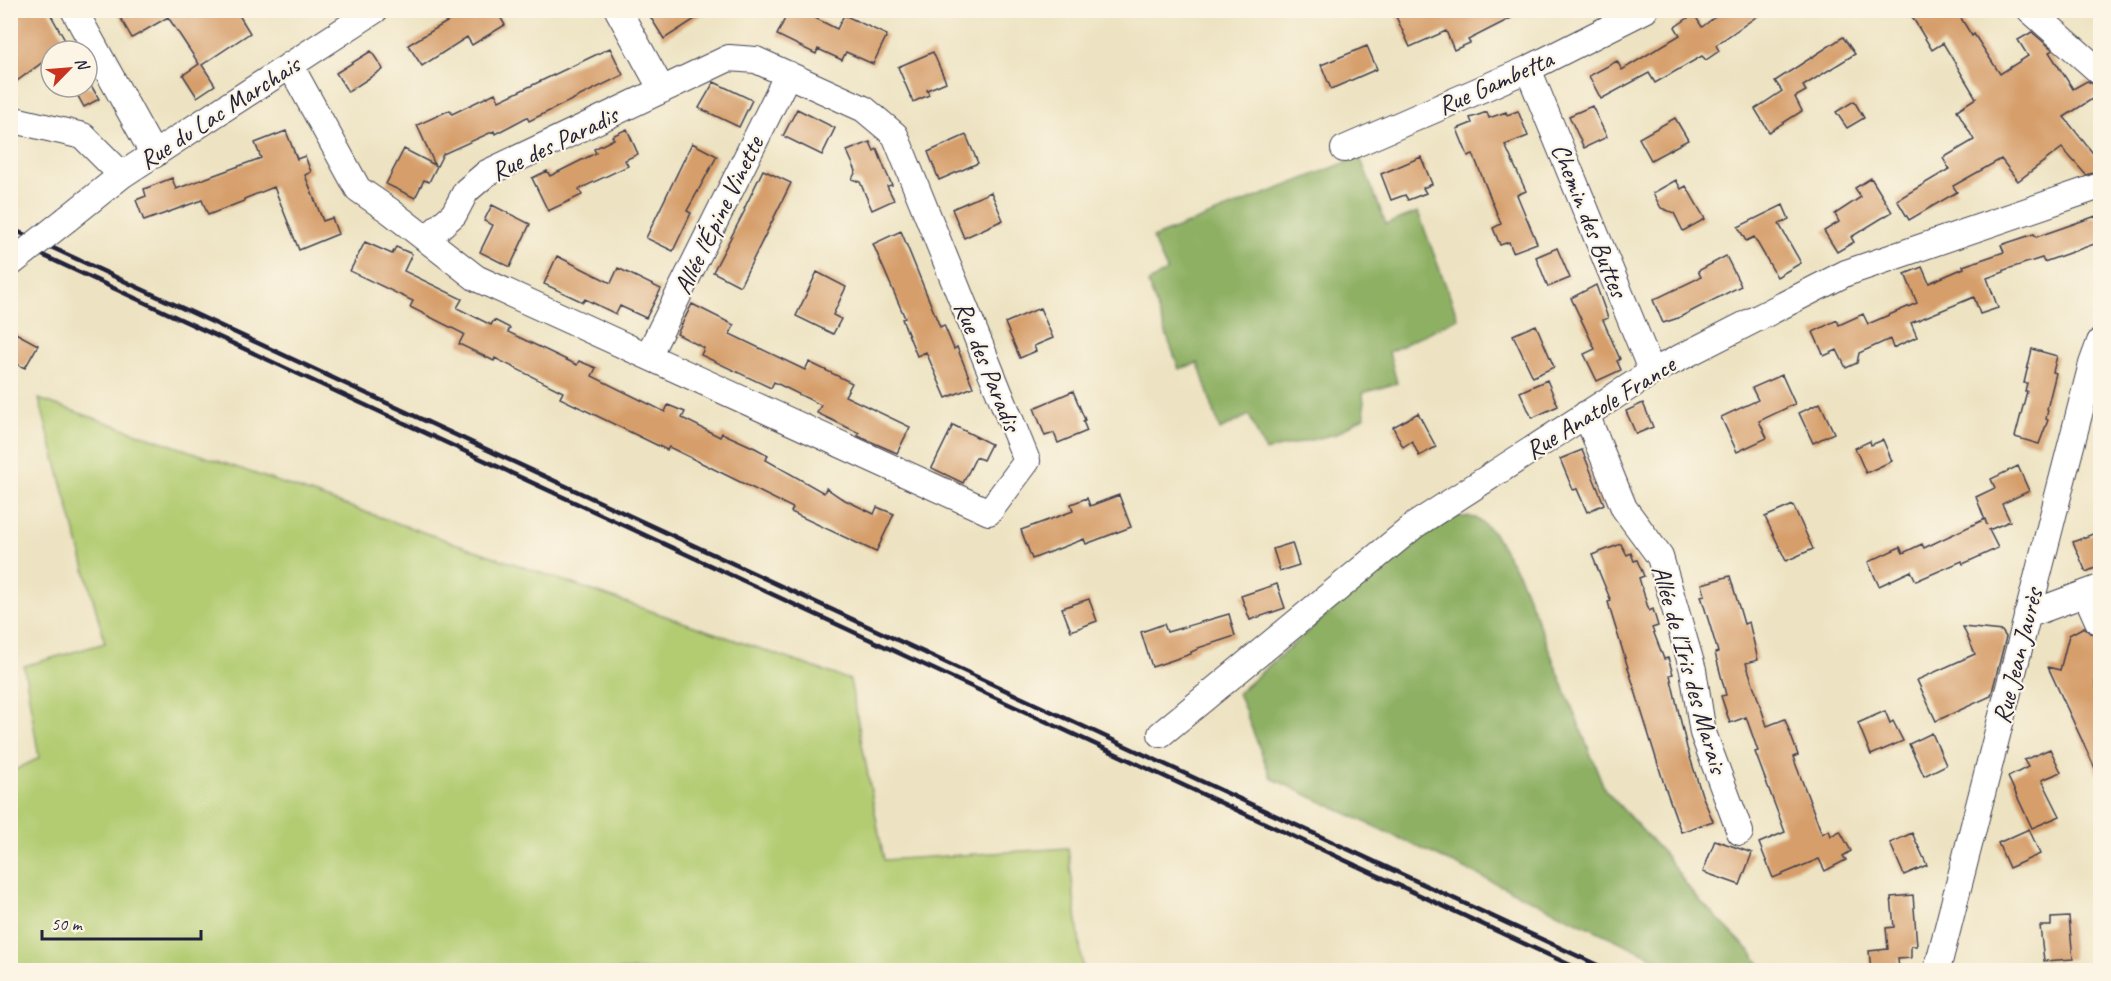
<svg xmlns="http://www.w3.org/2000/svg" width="2111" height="981" viewBox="0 0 2111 981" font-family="Caveat,sans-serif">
  <rect width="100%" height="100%" fill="#fcf5e5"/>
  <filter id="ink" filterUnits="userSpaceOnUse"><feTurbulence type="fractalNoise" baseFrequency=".0167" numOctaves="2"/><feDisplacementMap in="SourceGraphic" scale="12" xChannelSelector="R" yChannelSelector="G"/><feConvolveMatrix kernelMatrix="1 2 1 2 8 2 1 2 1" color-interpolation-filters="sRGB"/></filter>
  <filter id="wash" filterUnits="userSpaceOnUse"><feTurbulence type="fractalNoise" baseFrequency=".008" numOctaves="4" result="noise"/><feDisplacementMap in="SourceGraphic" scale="24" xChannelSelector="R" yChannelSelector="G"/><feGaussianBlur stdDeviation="1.35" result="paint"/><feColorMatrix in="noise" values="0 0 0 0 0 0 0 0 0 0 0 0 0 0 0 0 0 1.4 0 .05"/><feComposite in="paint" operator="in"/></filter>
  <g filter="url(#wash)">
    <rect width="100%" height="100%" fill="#ede3c2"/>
    <path fill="#b3cc72" stroke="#6a7756" stroke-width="1.5" d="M39,399l811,281 34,180 184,-12 15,122h-1072v-198l28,-14 -15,-92 81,-23z"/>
    <path fill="#8eb064" stroke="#586950" stroke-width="1.5" d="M1360,157l26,67 32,-12 40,106 -69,34 8,31 -34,10 2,23 -29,18 -71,17 -16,-36 -29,15 -22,-67 -19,6 -31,-86 19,-13 -15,-32z
      M1456,516l20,2 17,14 27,45 85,213 61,66 28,39 58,58 13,17h-85l-409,-192 -33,-85c70,-61 139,-128 218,-177z"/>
    <g id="blocks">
      <path fill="#d69e6b" d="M10,10h38l23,41h-20v5l-41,30z
        M116,10h120l14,23 -48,32 13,20 -18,12 -14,-22 16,-11 -31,-47 -36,21z
        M467,10h29l9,15 -33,20 -5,-8 -45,29 -14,-21z
        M646,10h63l-45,29z
        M789,10h10l38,19 7,-14 43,20 -14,29 -27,-12 -4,8 -24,-11 -2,5 -39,-19z
        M1393,10h134l-59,30 2,3 -16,7 -8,-19 -36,16z
        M1724,10h42l-50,35 3,6 -13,9 -4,-4 -47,27 -6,-10 -48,26 -12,-23 28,-15 5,9 58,-35 -5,-8 19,-13 8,13z
        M1908,10h48l16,26 2,-2 26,40 28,-18 -10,-16 14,-8 21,18 -4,2 24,37 14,-8 13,6v7l-36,23 36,45v9l-14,4 -24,-27 -44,33 -17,-22 -48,27 4,6 -48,28 -12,-20 52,-31 -6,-11 31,-18 -17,-30 19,-12 -33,-55 -11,7z
        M1843,37l12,17 -52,32 3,5 -11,6 7,14 -33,21 -14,-23 27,-18 -7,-10z
        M1367,46l10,23 -46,20 -10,-24z
        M610,48l13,27 -94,46 -2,-4 -32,17 -1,-3 -51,23 -14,28 -5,-2 -9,18 -29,-14 18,-35 31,16 -18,-40 33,-15 2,4 43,-21 4,8z
        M371,51l12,18 -35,23 -12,-19z
        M933,52l13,30 -19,8 2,5 -16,7 -15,-35z
        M714,82l38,18 -13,27 -40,-19z
        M73,87h19l7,12 -15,8z
        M1854,101l10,17 -17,10 -11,-16z
        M1592,106l15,31 -23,11 -15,-32z
        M797,109l38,19 -13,27 -39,-19z
        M1518,111l10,25 -23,9 21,46 -9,4 20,48 -24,9 -4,-10 -9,3 -7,-17 8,-4 -28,-70 -5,2 -11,-27 15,-6 -2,-5 17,-6 2,6 17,-6 1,3z
        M1675,118l13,22 -37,20 -12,-22z
        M627,129l11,25 -13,6 3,6 -49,23 3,6 -34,16 -16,-33 15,-7 3,5 46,-23 -2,-4 20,-10 -2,-3z
        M286,131l11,28 8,-3 6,16 -6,3 18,46 9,-3 6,16 -39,16 -25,-63 -30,12v2l-36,14 -6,-15 -58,21 -8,-21 10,-4 -2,-7 28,-11 4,11 85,-31 -6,-15z
        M966,135l12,28 -39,17 -11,-28z
        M870,142l4,9 3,-2 9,23 6,13 -5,1 7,14 -22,10 -12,-28 -8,-3 4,-8 -9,-20z
        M692,143l25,13 -30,55 4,2 -18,38 -27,-13z
        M1421,157l11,27 -9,4 3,5 -18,7 -3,-5 -14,5 -10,-26z
        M763,170l28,13 -51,103 -27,-14 32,-62 -1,-1z
        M1871,178l21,34 -41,25 3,5 -17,10 -13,-21 15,-9 -4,-8 26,-17 -6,-9z
        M1676,180l5,9 5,-3 19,33 -22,12 -9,-18 -13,-5 -8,-15z
        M991,192l12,28 -39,18 -12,-29z
        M492,205l38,19 -20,43 -30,-15 13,-27 -9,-4z
        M1783,205l6,14 -10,5 22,39 -24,14 -23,-40 -8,4 -8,-14z
        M2096,216l4,16v10l-56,20 -2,-4 -38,12v2l-17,6 11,30 -18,6 -6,-17 -63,26 6,14 -24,11 -3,-9 -31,14 -2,10 -11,5 -9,-18 -13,6 -11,-24 24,-12 2,5 24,-11 5,10 49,-21 -12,-29 17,-7 7,16 35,-15 -1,-2 41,-14 -3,-7 33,-11 2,3z
        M901,231l39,96 4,-2 10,24 3,-2 16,40 -27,11 -20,-46 -9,4 -15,-37 3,-1 -32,-74z
        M365,242l27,12 4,-7 16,7 -8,17 58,28 -5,9 34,17 3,-5 16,8 -2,4 69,33 2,-4 17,7 -4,8 73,36 3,-7 17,7 -3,6 38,19 2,-4 33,15 13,7 -2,5 58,33 2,-5 15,10 33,16 3,-7 17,7 -18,38 -85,-40 2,-4 -124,-61 -2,3 -107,-52 3,-6 -68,-34 -1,3 -35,-17 5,-10 -54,-27 3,-6 -63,-30z
        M1557,248l13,30 -22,9 -12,-30z
        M557,256l54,27 7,-15 43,21 -15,29 -26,-12 -4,8 -31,-15 -2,3 -39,-18z
        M1726,256l15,30 -63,32 -15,5 -10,-23 48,-23 -3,-6z
        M817,272l29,15 -13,28 8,4 -8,15 -37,-18z
        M1596,285l12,33 -5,2 17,39 -3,2 4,9 -24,11 -13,-27 11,-5 -24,-51z
        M692,304l42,21 -4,9 75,36 4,-8 43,21 -7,13 65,31 -13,26 -39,-17 1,-3 -42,-20 4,-8 -47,-23 -3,6 -70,-33 3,-7 -27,-14z
        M1040,308l13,30 -19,8 2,5 -16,7 -15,-35z
        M1536,325l18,42 -21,10 -20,-42z
        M10,330l28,15 -13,23 -15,-7z
        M2032,349l25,7 -4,16 3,1 -9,36 1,1 -2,9 2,1 -9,24 -24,-7 12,-46h-2l2,-8h-3z
        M1782,375l13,29 -36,17 8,17 -30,14 -16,-35 37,-17 -6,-12z
        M1547,380l11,26 -26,12 -12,-26z
        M1073,391l12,29 -2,1 4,10 -29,12 -4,-10 -9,3 -11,-28z
        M1643,403l10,24 -17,7 -10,-23z
        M1820,403l14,30 -21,10 -14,-30z
        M1418,413l18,34 -17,9 -7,-15 -9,6 -10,-20z
        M953,425l38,19 -8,16 -7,-3 -13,26 -31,-15z
        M1883,440l9,21 -26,12 -11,-25 15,-7 1,4z
        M1582,450l22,54 -17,8 -10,-23 -4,1 -13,-31z
        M2018,466l11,25 -27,13 8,17 -21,9 9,18 -35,16 -1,-3 -46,20 -5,-10 -32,15 -11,-24 32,-15 3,6 19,-9 2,4 61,-29 2,6 -11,-28 19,-9 -4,-9z
        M1119,495l12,32 -45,17 -2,-5 -52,20 -11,-29 52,-19 -2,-7 16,-6 3,8z
        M1793,505l20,44 -27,12 -21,-44z
        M2100,531v35l-14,6 -13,-30z
        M1292,543l7,22 -19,6 -7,-22z
        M1621,544l6,11 4,-2 3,8 3,-1 7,16 -5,2 10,33 4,-2 5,17 -6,2 12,31 4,-1 5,16 -3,1 17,73 15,47 11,26 -32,11 -17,-48 -52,-168 -4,-14 3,-1 -19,-46z
        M1730,576l14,48 5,-2 9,38 -12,3 21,63 18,-7 13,36 -5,2 29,77 7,-4 2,6 9,-5 11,20 -8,5 3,4 -21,11 -6,-12 -46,19 -14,-35 26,-11 -30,-80 3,-1 -12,-34 -16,6 -9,-27 5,-1 -11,-42 3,-1 -17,-56 4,-1 -3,-11z
        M1277,584l8,24 -35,12 -9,-24z
        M1089,599l8,22 -26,10 -9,-23z
        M1229,614l6,22 -37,12v1l-7,3v2l-39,13 -11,-35 23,-8 3,8z
        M1963,627l39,4 4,6 -15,59 -55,25 -19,-41 58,-26z
        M2084,627l6,6 10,2v22l-5,26 5,13v83l-52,-112 12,3 9,-35z
        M1885,711l5,12 3,-2 10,20 -32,14 -13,-32z
        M1932,733l14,32 -22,11 -15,-32z
        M2050,749l11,23 -19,8 18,36 -28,12 -24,-51 20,-10 -4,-7z
        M2029,829l11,25 -31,14 -11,-25z
        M1912,833l15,32 -23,10 -14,-32z
        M1715,840l37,13 -12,32 -37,-13z
        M1913,895l4,51h-6v12l-13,1 1,11h-28l-2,-19 19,-2 -2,-21 8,-1 -3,-30z
        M2069,917l4,42 -29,2 -4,-35h11v-8z"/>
    </g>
  </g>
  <g filter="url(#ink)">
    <use href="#blocks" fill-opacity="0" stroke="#403f4f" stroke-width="1.5"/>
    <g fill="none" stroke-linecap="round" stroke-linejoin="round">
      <g stroke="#403f4f" stroke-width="28">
        <path id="minor" d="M74,10l80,145
          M618,10l44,80
          M2030,10l70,62
          M290,65l68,124 32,22 86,67 513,234 38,-51 -132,-326 -31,-26 -108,-49 -27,-2 -242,115 -21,18 -12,23 -28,25
          M1528,69l124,303
          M10,119l73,17 39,39
          M1344,149l184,-80 117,-59
          M67,219l55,-44 253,-165
          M648,356l140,-282
          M1586,414l38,94 36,49 33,113 10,63 37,99
          M2086,594l12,27
          M2027,615l73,-27
          M1161,734l254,-209 237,-153 194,-99 254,-87
          M1937,970l122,-478 33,-128 8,-22"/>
      </g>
      <use href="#minor" stroke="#fff" stroke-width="26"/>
      <path stroke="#22223b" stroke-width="4.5" d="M10,228l1598,742
        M10,240l1571,730"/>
      <g stroke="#403f4f" stroke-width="28" stroke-linecap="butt">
        <path id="minor-bridge" d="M10,264l57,-45"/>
      </g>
      <use href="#minor-bridge" stroke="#fff" stroke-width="26"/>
    </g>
  </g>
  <g text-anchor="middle" stroke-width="4.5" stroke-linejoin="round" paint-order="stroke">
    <g font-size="26" fill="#22223b" stroke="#fcf5e5">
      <text transform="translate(1495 82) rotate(-24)" y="9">Rue Gambetta</text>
      <text transform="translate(219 112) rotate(-33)" y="9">Rue du Lac Marchais</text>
      <text transform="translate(554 143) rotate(-26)" y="9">Rue des Paradis</text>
      <text transform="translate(718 215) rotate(-64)" y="9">Allée l'Épine Vinette</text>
      <text transform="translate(1590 220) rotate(68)" y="9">Chemin des Buttes</text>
      <text transform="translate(988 366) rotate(68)" y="9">Rue des Paradis</text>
      <text transform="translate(1600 407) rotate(-32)" y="9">Rue Anatole France</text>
      <text transform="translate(2017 656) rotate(-76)" y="9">Rue Jean Jaurès</text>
      <text transform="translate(1690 669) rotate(74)" y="9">Allée de l'Iris des Marais</text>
    </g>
  </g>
  <rect width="2111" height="981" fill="none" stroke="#fcf5e5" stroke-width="36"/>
  <g transform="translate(69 69) rotate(65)"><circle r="28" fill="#fcf5e5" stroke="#a5a1a1" stroke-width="1.5"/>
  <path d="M0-4.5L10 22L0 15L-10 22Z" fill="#c8321e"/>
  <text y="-9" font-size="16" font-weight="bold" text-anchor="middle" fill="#22223b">N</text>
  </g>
  <path d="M42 930v9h159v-9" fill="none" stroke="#22223b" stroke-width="3"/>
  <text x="51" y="930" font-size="18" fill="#22223b" stroke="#fcf5e5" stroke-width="4.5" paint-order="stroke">50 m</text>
</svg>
